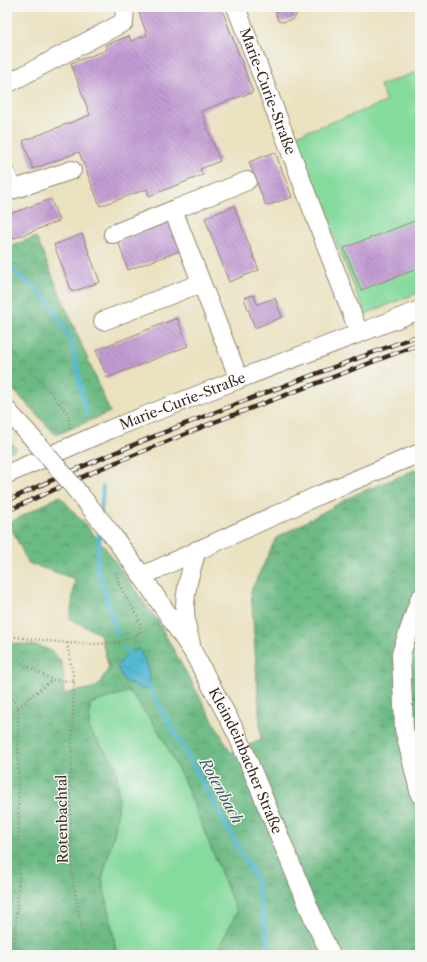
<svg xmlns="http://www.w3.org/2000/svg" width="427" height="962" viewBox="0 0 427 962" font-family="'Libre Caslon Text',serif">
  <defs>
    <pattern id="forest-crowns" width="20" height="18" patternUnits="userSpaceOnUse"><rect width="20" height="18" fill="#6cba84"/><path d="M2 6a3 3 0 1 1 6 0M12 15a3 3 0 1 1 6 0" fill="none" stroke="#5a976b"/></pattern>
    <pattern id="water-ripples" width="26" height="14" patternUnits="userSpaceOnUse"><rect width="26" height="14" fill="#54b8d3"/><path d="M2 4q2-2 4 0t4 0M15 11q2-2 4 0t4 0" fill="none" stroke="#4796ab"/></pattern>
    <pattern id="building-back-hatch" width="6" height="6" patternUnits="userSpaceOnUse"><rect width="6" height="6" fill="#c29bd4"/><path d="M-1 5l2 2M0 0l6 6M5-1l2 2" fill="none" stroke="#9f7fab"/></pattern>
  </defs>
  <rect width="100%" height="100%" fill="#f6f6f2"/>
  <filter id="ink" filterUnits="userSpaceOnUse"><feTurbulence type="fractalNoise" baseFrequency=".025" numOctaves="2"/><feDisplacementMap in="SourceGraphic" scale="8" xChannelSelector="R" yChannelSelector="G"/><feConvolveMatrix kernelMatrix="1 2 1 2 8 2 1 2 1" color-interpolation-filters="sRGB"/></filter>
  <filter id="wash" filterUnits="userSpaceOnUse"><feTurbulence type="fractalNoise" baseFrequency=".012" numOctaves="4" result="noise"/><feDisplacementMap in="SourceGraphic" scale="16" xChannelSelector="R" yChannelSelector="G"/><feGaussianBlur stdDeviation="0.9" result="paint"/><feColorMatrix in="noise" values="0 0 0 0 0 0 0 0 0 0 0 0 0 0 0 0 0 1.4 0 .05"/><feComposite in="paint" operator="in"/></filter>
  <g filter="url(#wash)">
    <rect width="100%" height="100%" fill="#eae1bf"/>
    <path fill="#85da9d" stroke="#60825e" d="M420,71v221l-55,22 -71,-178 92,-34 -6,-17z
      M129,691l30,40 26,52 52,129 -22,43h-99l-2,-17 -12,-59 13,-49 4,-30 -3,-35 -27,-35 1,-26z"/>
    <path fill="url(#forest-crowns)" stroke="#547251" d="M36,237l74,175 -54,23 -49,-52v-136z
      M7,438l10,11 -10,4z
      M420,468v487h-205l22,-43 -52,-129 -26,-52 -30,-40 -39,13 -1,26 27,35 3,35 -4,30 -13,49 12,59 2,17h-109v-312c19,2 48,0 55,22 3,9 1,20 2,29l33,-7 12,-19 -9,-34 -30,-15 5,-40 -47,-16 -19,-40 51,-27 44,50 54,76 73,131 30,-13 -10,-149 25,-53 80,-44z"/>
    <path fill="url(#water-ripples)" stroke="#487178" d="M139,649l11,22 -1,17 -7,1 -18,-8 -7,-15 11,-13z"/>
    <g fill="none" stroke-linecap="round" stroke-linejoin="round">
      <path stroke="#54b8d3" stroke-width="4.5" d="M7,266l40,32 24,42 15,72
        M101,512l2,-25
        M100,528l-3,39 20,66
        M125,649l7,8
        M147,683l108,194 16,78"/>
    </g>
    <g id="blocks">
      <path fill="url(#building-back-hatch)" d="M137,7h84l32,85 -52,19 19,50 -20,8 3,6 -54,21 -2,-7 -47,17 -21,-54 -46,17 -10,-28 67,-26 -19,-52 36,-13 -2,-5 24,-9 2,5 16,-6z
        M285,7l10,1 2,5 -3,6 -11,3 -5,-1 -2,-7 2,-5z
        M275,152l17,45 -26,9 -17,-44z
        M51,199l8,22 -52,20v-26z
        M234,206l25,64 -30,12 -24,-64z
        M420,219v49l-59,22 -17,-42z
        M171,221l11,29 -54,20 -10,-29z
        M82,234l18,48 -28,10 -18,-47z
        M254,295l3,9 18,-6 7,19 -27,11 -11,-30z
        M177,318l11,28 -81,32 -11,-28z"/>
    </g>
  </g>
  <g filter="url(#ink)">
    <use href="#blocks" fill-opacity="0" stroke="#92866e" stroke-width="1"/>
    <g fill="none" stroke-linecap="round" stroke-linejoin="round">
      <g stroke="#92866e" stroke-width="20">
        <g id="minor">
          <path id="s1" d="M236,7l123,326"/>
          <path d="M7,84l117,-62 1,-15"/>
          <path d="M7,176l5,14 60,-20"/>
          <path d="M113,234l60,-24"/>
          <path d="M103,321l98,-38"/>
          <path d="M239,379l-66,-169 74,-29"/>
          <path d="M7,410l21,23"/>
          <path id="s2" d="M7,474l104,-45 128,-50 181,-69"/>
          <path id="s3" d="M110,532l32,44 51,76 44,82 78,188 16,33"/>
          <path d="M142,576l177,-81 101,-42"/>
          <path d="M420,598l-19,56 3,75 16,66"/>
          <path d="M191,644c-2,-8 -4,-15 -5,-22 -4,-24 4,-49 11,-72"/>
        </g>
      </g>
      <path stroke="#92866e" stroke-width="2.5" stroke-dasharray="1 3" stroke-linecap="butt" d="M7,347l43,45 18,22 3,15
        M7,636l60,7 28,1 16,-1 14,-3 14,-6c8,-20 -25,-41 -22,-64
        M67,643l7,38 -4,115 2,80 15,79
        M22,663l30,17
        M7,692l11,15 1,167 -5,81
        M18,707l34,-27 22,1"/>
      <use href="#minor" stroke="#fff" stroke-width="18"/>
      <g stroke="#3b2a1e" stroke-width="4.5">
        <path id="rail" d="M7,501c134,-64 274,-114 413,-166
          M7,511l95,-43 115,-47 203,-77"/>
      </g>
      <use href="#rail" stroke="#f6f6f2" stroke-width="3" stroke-dasharray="9" stroke-linecap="butt"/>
      <g stroke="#92866e" stroke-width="20" stroke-linecap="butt">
        <path id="minor-bridge" d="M28,433l41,48 41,51"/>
      </g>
      <use href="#minor-bridge" stroke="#fff" stroke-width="18"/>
    </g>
  </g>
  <g text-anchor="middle" stroke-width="3" stroke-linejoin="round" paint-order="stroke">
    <g font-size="14" fill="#3b2a1e" stroke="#f6f6f2">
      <text dy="5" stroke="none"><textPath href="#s1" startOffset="90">Marie-Curie-Straße</textPath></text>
      <text dy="5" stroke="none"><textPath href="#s2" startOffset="190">Marie-Curie-Straße</textPath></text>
      <text dy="5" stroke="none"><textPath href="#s3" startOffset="267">Kleindeinbacher Straße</textPath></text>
      <text transform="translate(62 819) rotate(-91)" y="5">Rotenbachtal</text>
    </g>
    <g font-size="15" font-style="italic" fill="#445c5d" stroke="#f6f6f2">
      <text transform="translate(221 791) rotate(61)" y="5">Rotenbach</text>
    </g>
  </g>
  <rect width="427" height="962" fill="none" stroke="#f6f6f2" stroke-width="24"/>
</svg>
